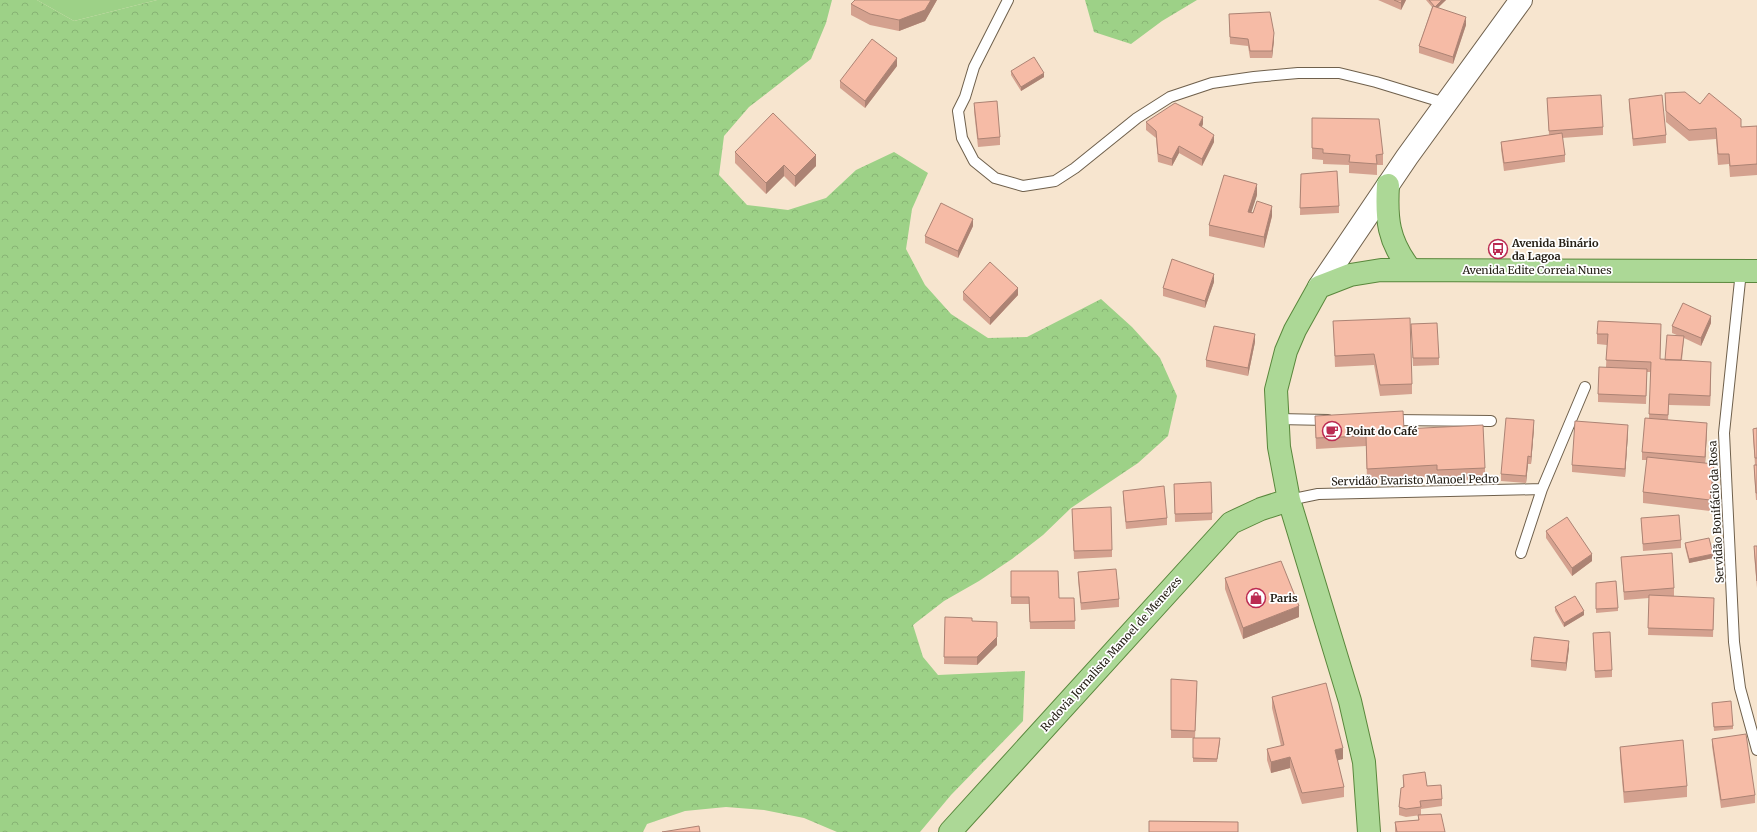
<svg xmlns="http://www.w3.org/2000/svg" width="1757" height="832" viewBox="0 0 1757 832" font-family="Merriweather,serif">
  <defs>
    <pattern id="forest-crowns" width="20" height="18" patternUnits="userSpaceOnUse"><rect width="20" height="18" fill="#9dd187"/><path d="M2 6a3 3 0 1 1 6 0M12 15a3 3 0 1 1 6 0" fill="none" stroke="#87b374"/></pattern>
  </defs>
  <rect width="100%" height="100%" fill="#f7e5cf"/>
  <path fill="#9dd187" d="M37,0h120l-83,21z"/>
  <path fill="url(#forest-crowns)" d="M0,0h37l37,21 83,-21h675l-6,23 -15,36 -62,48 -25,29 -5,39 28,30 41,5 38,-12 30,-28 38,-18 34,21 -16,36 -6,40 19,36 26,29 37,24 39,-1 74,-38 31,28 28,31 17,38 -9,40 -30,27 -67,45 -28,27 -31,24 -33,22 -35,20 -31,24 10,32 15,18 87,-4 -2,50 -72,74 -31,37h-83l-33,-14 -40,-8 -38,-3 -41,4 -38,13 -4,8h-643z
    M1085,0h112l-35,21 -31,23 -37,-12z"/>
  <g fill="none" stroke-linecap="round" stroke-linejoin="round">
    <g stroke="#6f604c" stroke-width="12">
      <path id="lane" d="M1008,0l-34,67 -9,30 -7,14 4,27 12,23 21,17 28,8 32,-5 20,-13 62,-50 33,-21 42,-14 42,-6 44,-4h41l37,9 69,21
        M1741,271l-17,162 10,209 6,46 17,62
        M1278,419l50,1
        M1392,420l99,1
        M1289,500l29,-6 224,-5
        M1521,553l21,-64 43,-102"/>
    </g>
    <g stroke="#6f604c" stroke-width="24">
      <path id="secondary" d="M1319,287l88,-130 114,-157"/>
    </g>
    <g stroke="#59873c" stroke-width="24">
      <path id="primary" d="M1388,185c-2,34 0,56 22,84
        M950,832l281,-309 30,-14 28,-9
        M1369,832l-5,-70 -14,-61 -61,-201 -10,-53 -3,-57 10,-39 9,-21 24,-43 31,-12 31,-5 376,1"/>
    </g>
    <use href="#lane" stroke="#fff" stroke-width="10"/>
    <use href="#secondary" stroke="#fff" stroke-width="22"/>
    <use href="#primary" stroke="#acd896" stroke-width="22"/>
  </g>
  <path fill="#d4a18f" d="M855,0h82l-12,21 -26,10 -29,-6 -19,-10v-11z
    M1378,0h28l-5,10z
    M1426,0h20l-8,8 28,17 -13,39 -34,-11v-7l13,-39z
    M1229,14l45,26 -2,18h-22l-2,-12 -18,-2z
    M897,66l-32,42 -25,-20v-7z
    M1011,71l33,6 -23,14 -10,-16z
    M1665,93l35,11 41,23 16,-1v49l-27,2 -1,-13 -11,1 -2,-26 -27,2 -23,-19z
    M1547,98l56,29v8l-41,3 3,17v7l-61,9 -3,-22v-7l48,-7z
    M1629,99l37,36v8l-33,3 -4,-40z
    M974,103l26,34v8l-22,2 -4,-36z
    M1312,118l71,36v11h-6v10l-28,-2v-8l-26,-1v-4l-11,-1z
    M1146,122l57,2 -1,3 12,15 -12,24 -23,-13 -7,13 -14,-4 -2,-24 -10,-8z
    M735,152l81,14 -21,21 -11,-11 -18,18 -31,-31z
    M1301,174l38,32v7l-39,2z
    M1257,195l-6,17 21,4 -8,32 -55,-12v-11z
    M973,226l-15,32 -33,-15v-7z
    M1214,282l-9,26 -42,-12v-8z
    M963,292l55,3 -28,30 -27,-25z
    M1333,321l79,63v10l-32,2 -6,-31 -39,2z
    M1711,323l-10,23 -17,-8 -2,22 29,13 -1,33 -41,-1 -1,15 39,11 -2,32 9,12 -4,36 -67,-8v-11l4,-32h-5v-8l7,-34 2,-46h-4l-1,32 -48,-2v-8l8,-27 1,-22 -10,-1v-10h64l-1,25 5,1 14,-24 -7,-3v-7z
    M1411,324l28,34v7l-26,1z
    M1255,342l-7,34 -42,-9v-7z
    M1315,416l89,13 81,39v11l-48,2v-5l-70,4 -1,-34 -50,3z
    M1534,428l-3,36h-3l-2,19 -25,-2v-7z
    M1757,428v72h-1l-2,-28v-7h1l-2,-29v-7z
    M1628,433l-3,44 -53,-5v-7z
    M1174,484l38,29v7l-37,2z
    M1123,491l44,27v7l-41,4 -3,-31z
    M1072,509l40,41v7l-38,2z
    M1641,518l40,22v8l-38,3z
    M1546,531l46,30 -20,15 -26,-38z
    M1685,543l28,15 -24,5 -4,-16z
    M1754,546h3v42l-3,-34z
    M1621,557l53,31v8h-3l43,9 -1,32 -65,-2 1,-37 -25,2z
    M1011,571l48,27h15l1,31h-45l-1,-25h-18z
    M1078,572l41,27v8l-38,3 -3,-30z
    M1225,578l74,39 -56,22 -18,-50z
    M1596,583l22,25v3l-22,2z
    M1555,607l29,8 -20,12 -9,-16z
    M945,617l27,4 25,24 -20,20 -33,-1z
    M1593,633l19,37v7l-17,1z
    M1569,648l-3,23 -35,-4v-7z
    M1171,679l26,9 -2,50 25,4 -3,20h-24v-24h-22z
    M1272,697l71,62 -6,1 7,27v10l-42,7 -12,-36 -19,5 -4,-13v-11l14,-3 -9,-38z
    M1712,703l21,23v3l-19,2z
    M1712,739l43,56v8l-34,5 -9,-62z
    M1620,747l67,39v11l-63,6 -4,-46z
    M1403,775l24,11 15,13v7l-21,3v6l-15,2 -7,-2v-8l4,-20z
    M1418,815l27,17h-50v-10l23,-2z"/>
  <path fill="#ac8374" d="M931,0h6l-12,21 -26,10v-11z
    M1402,0h4l-5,10v-7z
    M1442,0h4l-11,10v-3z
    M1466,17v8l-13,39v-7z
    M1274,33v7l-2,18v-7z
    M897,58v8l-32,42v-7z
    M1044,73v4l-23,14v-4z
    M1203,117v7l-4,8v-7z
    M1214,135v7l-12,24v-7z
    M1179,146v7l-7,13v-7z
    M816,155v11l-21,21v-11z
    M784,165v11l-18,18v-11z
    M1257,184v11l-9,28v-11z
    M1272,206v10l-8,32v-11z
    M973,219v7l-15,32v-7z
    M1214,274v8l-9,26v-7z
    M1018,288v7l-28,30v-7z
    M1711,316v7l-10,23v-8z
    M1255,334v8l-7,34v-8z
    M1711,362v11l-1,33v-10z
    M1534,420v8l-3,36v-7z
    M1707,423v8l-2,34v-8z
    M1628,425v8l-3,44v-8z
    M1528,456v8l-2,19v-7z
    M1714,464v11l-4,36v-11z
    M1592,554v7l-20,15v-8z
    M1713,554v4l-24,5v-4z
    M1299,606v11l-56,22v-11z
    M1584,611v4l-20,12v-4z
    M997,622v23l-20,20v-8z
    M1569,641v7l-3,23v-8z
    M1343,748v11l-8,2v-11z
    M1290,757v11l-19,5v-11z"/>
  <path fill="#f6bba6" stroke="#ac8374" d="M855,0h76l-6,10 -26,10 -29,-6 -19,-10z
    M1394,0h8l-1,3z
    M1429,0h13l-7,7z
    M1433,6l33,11 -13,40 -34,-11z
    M1270,12l4,21 -2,18h-22l-2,-12 -18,-2 -1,-23z
    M872,39l25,19 -32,43 -25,-20z
    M1034,57l10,16 -23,14 -10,-16z
    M1685,92l15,12 9,-11 32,26v8l16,-1v38l-27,2 -1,-12h-11l-2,-26 -27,2 -23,-19 -1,-18z
    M1601,95l2,32 -54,4 -2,-33z
    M1662,95l4,40 -33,4 -4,-40z
    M997,101l3,36 -22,2 -4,-36z
    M1175,103l28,14 -4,8 15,10 -12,24 -23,-13 -7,13 -14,-5 -2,-23 -10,-9z
    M773,113l43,42 -21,21 -11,-11 -18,18 -31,-31z
    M1312,118l67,1 4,35 -7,1 1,9 -28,-2 1,-7 -27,-2v-4l-11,-1z
    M1562,133l3,22 -61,8 -3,-21z
    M1337,171l2,35 -39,2 1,-34z
    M1224,175l33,9 -9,28 5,1 4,-12 15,5 -8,31 -55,-12z
    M941,203l32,16 -15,32 -33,-15z
    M1172,259l42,15 -9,27 -42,-13z
    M990,262l28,26 -28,30 -27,-26z
    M1683,303l28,13 -10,22 -29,-12z
    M1410,318l2,66 -32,1 -6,-31 -39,2 -2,-35z
    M1598,321l63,3 -1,35 51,3 -1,34 -41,-2 -1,21 -19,-1 2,-52 -45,-2 2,-26h-11z
    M1437,323l2,35h-26l-2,-34z
    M1214,326l41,8 -7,34 -42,-8z
    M1667,335l17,1 -3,24h-16z
    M1599,367l48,2 -1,27 -48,-2z
    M1403,411l1,18 79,-4 2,43 -48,2v-5l-70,4 -1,-33 -50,2 -1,-22z
    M1506,418l28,2 -3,37 -3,-1 -2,20 -25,-2z
    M1645,418l62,5 -2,34 -63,-5z
    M1575,421l53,4 -3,44 -53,-4z
    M1757,428v30h-2l-2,-29z
    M1647,457l67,7 -4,36 -67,-8z
    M1754,465h3v28h-1z
    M1211,482l1,31 -37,1 -1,-30z
    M1164,486l3,32 -41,4 -3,-31z
    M1111,507l1,43 -38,1 -2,-42z
    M1679,515l2,25 -38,4 -2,-26z
    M1567,517l25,37 -20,14 -26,-37z
    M1709,538l4,16 -24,5 -4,-16z
    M1754,546h3v35z
    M1672,553l2,35 -50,4 -3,-35z
    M1281,561l18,45 -56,22 -18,-50z
    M1116,569l3,30 -38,4 -3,-31z
    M1011,571h47l1,27h15l1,23 -45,1 -1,-25h-18z
    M1616,581l2,27 -22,1v-26z
    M1649,595l65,3 -1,32 -65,-2z
    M1575,596l9,15 -20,12 -9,-16z
    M945,617l27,1v3l25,1v15l-20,20h-33z
    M1610,632l2,38 -17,1 -2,-38z
    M1534,637l35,4 -3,22 -35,-3z
    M1171,679l26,2 -2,50 -24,-1z
    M1326,683l17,65 -8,2 9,37 -42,6 -12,-36 -19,5 -4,-13 17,-4 -12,-48z
    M1731,701l2,25 -19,1 -2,-24z
    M1746,734l9,61 -34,5 -9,-61z
    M1193,738h27l-3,21 -24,-1z
    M1683,740l4,46 -63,6 -4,-45z
    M1425,772l2,14 14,-1 1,14 -22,2 1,6 -15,2 -7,-2 2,-19 3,-1 -1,-12z
    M1441,814l4,18h-48l-2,-10 24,-2 -1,-5z
    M1149,821l89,1v10h-89z
    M699,826l1,6h-38z"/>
  <defs>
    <g id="bus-ring" transform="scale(1)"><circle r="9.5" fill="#fff" stroke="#bb2b52" stroke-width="1.5"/><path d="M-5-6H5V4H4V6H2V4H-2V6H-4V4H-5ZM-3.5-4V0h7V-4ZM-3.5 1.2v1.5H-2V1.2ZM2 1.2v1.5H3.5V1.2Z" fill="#bb2b52"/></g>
    <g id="cafe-ring" transform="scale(1)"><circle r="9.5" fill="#fff" stroke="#bb2b52" stroke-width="1.5"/><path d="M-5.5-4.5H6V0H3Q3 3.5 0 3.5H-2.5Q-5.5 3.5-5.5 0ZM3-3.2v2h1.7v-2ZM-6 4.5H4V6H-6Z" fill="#bb2b52"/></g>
    <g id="shop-ring" transform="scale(1)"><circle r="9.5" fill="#fff" stroke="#bb2b52" stroke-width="1.5"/><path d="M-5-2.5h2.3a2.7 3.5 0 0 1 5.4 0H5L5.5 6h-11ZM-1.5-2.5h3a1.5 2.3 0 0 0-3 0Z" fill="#bb2b52"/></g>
  </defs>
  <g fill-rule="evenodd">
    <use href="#bus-ring" x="1498" y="249"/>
    <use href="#cafe-ring" x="1332" y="431"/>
    <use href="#shop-ring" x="1256" y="598"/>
  </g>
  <g text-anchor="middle" stroke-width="3.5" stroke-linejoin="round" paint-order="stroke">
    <g font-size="11" font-weight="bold" fill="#262017" stroke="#fff" text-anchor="start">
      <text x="1512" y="247">Avenida Binário<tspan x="1512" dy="13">da Lagoa</tspan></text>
      <text x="1346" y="435">Point do Café</text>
      <text x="1270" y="602">Paris</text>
    </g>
    <g font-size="11" fill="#262017" stroke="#fff">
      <text x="1537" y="274">Avenida Edite Correia Nunes</text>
      <text transform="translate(1415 480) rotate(-1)" y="4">Servidão Evaristo Manoel Pedro</text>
      <text transform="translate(1716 512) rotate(-93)" y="4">Servidão Bonifácio da Rosa</text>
      <text transform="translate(1111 654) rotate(-48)" y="4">Rodovia Jornalista Manoel de Menezes</text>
    </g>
  </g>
</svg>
